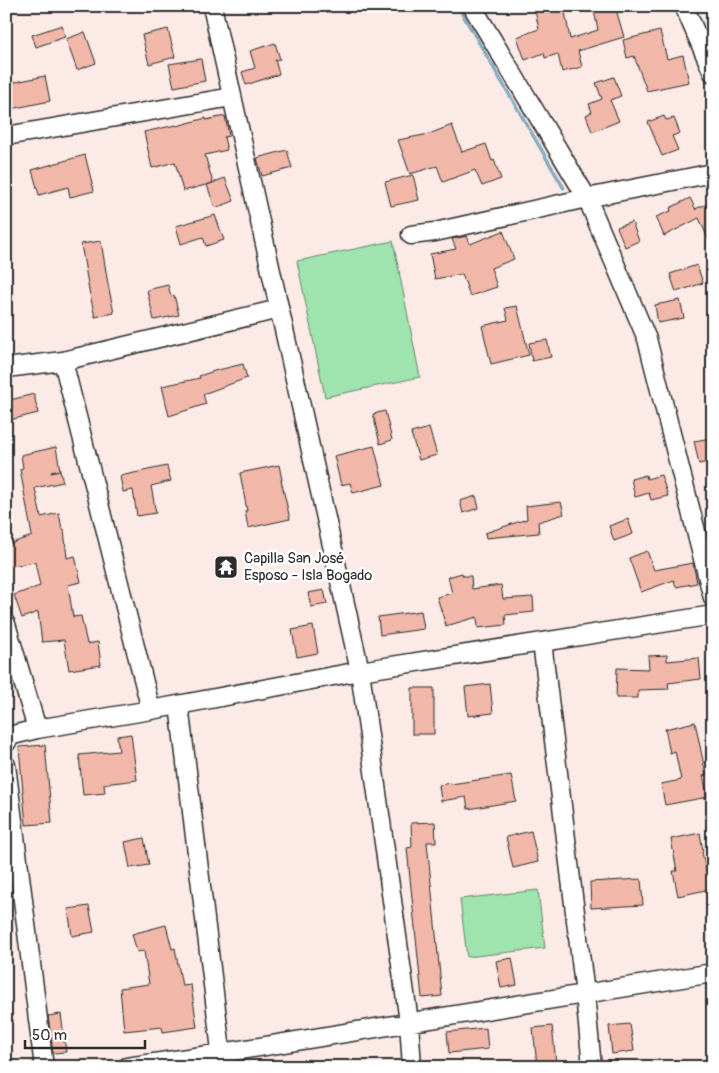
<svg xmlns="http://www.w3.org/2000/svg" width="719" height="1073" viewBox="0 0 719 1073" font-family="Pangolin,sans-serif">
  <rect width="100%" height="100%" fill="#fbeae5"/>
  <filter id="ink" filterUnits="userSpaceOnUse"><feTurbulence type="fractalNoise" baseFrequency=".02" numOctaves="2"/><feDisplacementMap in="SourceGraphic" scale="10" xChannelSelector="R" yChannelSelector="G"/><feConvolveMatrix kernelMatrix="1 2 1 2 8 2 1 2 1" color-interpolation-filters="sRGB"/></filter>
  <g filter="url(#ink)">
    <path fill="#9fe3af" stroke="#65876d" d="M393,241l27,136 -95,20 -28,-136z
      M538,890l7,58 -78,9 -7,-58z"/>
    <path fill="#86c9e8" stroke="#628a9c" d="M461,10l104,178 -2,1 -103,-177z"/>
    <path fill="#f1b8a9" stroke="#2b2b2b" d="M534,6h30l6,33 28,-9 -5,-24h22l9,31 -46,14 4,16 -20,5 -4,-18 -13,4 -1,-5 -19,7 -8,-23 22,-8z
      M62,25l3,12 -29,10 -4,-12z
      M168,29l7,28 -26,7 -7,-29z
      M660,31l7,28 16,-4 6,27 -42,9 -13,-35 -7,2 -4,-18z
      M85,32l11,31 -19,7 -11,-31z
      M275,43l5,16 -5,1 4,14 -33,11 -4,-13 13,-4 -5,-17z
      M201,59l4,22 -31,6 -5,-23z
      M45,76l5,25 -44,9v-26z
      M614,77l7,19 -11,4 9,21 -27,11 -6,-17 6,-3 -3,-8 13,-5 -6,-16z
      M225,116l4,20 -5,1 3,13 -22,5 8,28 -30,8 -8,-29 -23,6 -8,-36 32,-7 1,1 29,-8v2z
      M664,116l2,4 8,-2 6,15 -8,3 6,14 -16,6 -14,-34z
      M452,125l10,27 24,-8 6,17 2,-1 7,19 -19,7 -7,-16 -32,12 -6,-16 -27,8 -12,-34 31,-6z
      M287,150l5,18 -30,8 -5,-18z
      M85,155l9,36 -24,6 -2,-10 -29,8 -7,-25z
      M413,175l6,25 -28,6 -6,-24z
      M225,178l9,23 -19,7 -8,-23z
      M690,198l6,12 -1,-1 12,-5v2l6,-3v47l-14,-32 -35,18 -8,-19 15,-6 -1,-3z
      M215,215l9,25 -18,6 -3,-9 -22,7 -5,-18z
      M632,222l7,19 -14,6 -8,-20z
      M503,231l11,28 -23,9 6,19 -27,9 -8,-22 -27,5 -5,-25 26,-5 -4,-10 15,-3 3,8z
      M101,241l7,43 6,29 -19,4 -6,-27 -8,-46z
      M697,265l6,18 -27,9 -6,-18z
      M168,285l3,11 3,-1 5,20 -25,5 -7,-30z
      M680,300l4,18 -26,5 -3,-18z
      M517,306l12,49 -38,9 -9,-38 26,-6 -3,-12z
      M547,340l4,17 -19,4 -3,-18z
      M243,364l4,14 -44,16 3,10 -37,12 -7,-30 38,-8 -1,-2 15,-5z
      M34,394l4,19 -32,8v-20z
      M385,411l7,29 -12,4 -7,-30z
      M429,428l8,27 -18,5 -8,-27z
      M711,438l2,12v11l-14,3 -5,-23z
      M374,446l10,39 -31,8 -3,-10 -9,2 -7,-29z
      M56,447l4,23 -9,2v1l9,-2 3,11 -28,6 6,29 18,-4 3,16h2l3,29 8,-2 6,26 -13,3 5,32 8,-1 6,28 11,-2 3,23 -32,5 -5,-30 -22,2 -4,-30 -16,6 -8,-23 26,-9 -5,-24 -29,5v-22l26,-9 -12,-67 3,-1 -2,-13z
      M279,465l3,15h-1l9,39 -42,9 -3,-17h2l-7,-38z
      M167,466l4,15 -20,5 5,27 -19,3 -4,-26 -10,2 -3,-16z
      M646,475l1,4 14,-4 7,21 -17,4 -2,-7 -14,4 -4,-18z
      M476,496l3,12 -16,5 -3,-12z
      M561,502l3,12 -26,8 1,11 -53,5 -1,-5 42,-14 -1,-13z
      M628,519l5,15 -19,7 -5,-15z
      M647,551l7,19 39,-7 4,20 -21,4 -2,-7 -33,12 -12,-34z
      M462,573l1,3h8l1,13 29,-4 2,14 30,-2 1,15 -29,3 1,10 -28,3 -1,-11 -31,9 -9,-29 15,-4 -4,-16z
      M324,590l3,14 -16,3 -3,-14z
      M421,611l3,18 -44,6 -2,-18z
      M313,626l5,27 -21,4 -5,-27z
      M667,655v6l32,-3 2,21 -33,4 1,6 -31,1v8h-22l1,-30 32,1 -1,-13z
      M490,684l3,29 -25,3 -3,-29z
      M412,688h22v46h-22z
      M695,722l11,53 -3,1 5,21 -43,8 -4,-21 20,-4 -6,-29 -5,2 -5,-24z
      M131,734l6,46 -33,4 1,9 -22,2 -4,-40 40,-4 -2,-15z
      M45,745l7,78 -26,2 -7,-78z
      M511,775l5,26 -48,8 -2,-12 -25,4 -2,-16 12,-2v1z
      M435,822l1,20h-9l15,154 -20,2 -15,-150 5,-1 -1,-24z
      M531,831l7,31 -25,6 -7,-31z
      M700,833l3,18 -1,1 8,37 -32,7 -5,-25h4l-6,-32z
      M144,838l5,27 -19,3 -5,-26z
      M641,879l2,26 -52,3 -1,-26z
      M89,906l5,26 -22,4 -4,-27z
      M166,925l6,24 3,-1 7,38 9,-1 6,42 -34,5 -1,-5 -38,4 -4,-43 29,-4 -5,-33 -7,1 -5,-18z
      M512,958l5,27 -16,3 -5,-27z
      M61,1014l5,38 -13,1 -5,-37z
      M630,1024l4,27 -22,3 -3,-28z
      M552,1026l4,37 -19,2 -4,-37z
      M486,1028l2,21 -39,4 -2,-21z"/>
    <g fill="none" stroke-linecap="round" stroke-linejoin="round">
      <g stroke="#2b2b2b" stroke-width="21">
        <path id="minor" d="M212,6l148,665 49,351 3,45
          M472,6l115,192 60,141 66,259
          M684,6l29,67
          M6,136l226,-39
          M411,235l24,-3 152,-34 126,-25
          M63,361l88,349
          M6,368l57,-7 216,-52
          M6,624l31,105
          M542,642l43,352 7,73
          M179,705l44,362
          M6,743l3,-5 4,-3 24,-6 114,-19 209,-39 353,-56
          M6,765l38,302
          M127,1067l95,-14 491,-80"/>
      </g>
      <use href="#minor" stroke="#fff" stroke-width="18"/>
    </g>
  </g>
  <defs>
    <g id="temple-square" transform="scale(1.25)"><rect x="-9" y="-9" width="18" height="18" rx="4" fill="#2b2b2b" stroke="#fff"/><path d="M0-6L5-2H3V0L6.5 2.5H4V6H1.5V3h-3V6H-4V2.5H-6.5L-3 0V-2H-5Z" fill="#fff"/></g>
  </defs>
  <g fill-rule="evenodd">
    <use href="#temple-square" x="226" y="567"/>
  </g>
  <g text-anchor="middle" stroke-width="5" stroke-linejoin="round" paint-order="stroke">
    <g font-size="15" fill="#2b2b2b" stroke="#fff" text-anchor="start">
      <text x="244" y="563">Capilla San José<tspan x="244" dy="17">Esposo - Isla Bogado</tspan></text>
    </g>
  </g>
  <rect width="719" height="1073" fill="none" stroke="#fff" stroke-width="25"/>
  <rect x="12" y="12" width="694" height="1048" fill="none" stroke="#2b2b2b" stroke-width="2" filter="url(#ink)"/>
  <path d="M25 1040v8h120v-8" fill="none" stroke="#2b2b2b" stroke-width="2.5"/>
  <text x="32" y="1040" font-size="15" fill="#2b2b2b" stroke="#ffffff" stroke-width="4" paint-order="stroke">50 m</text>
</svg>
